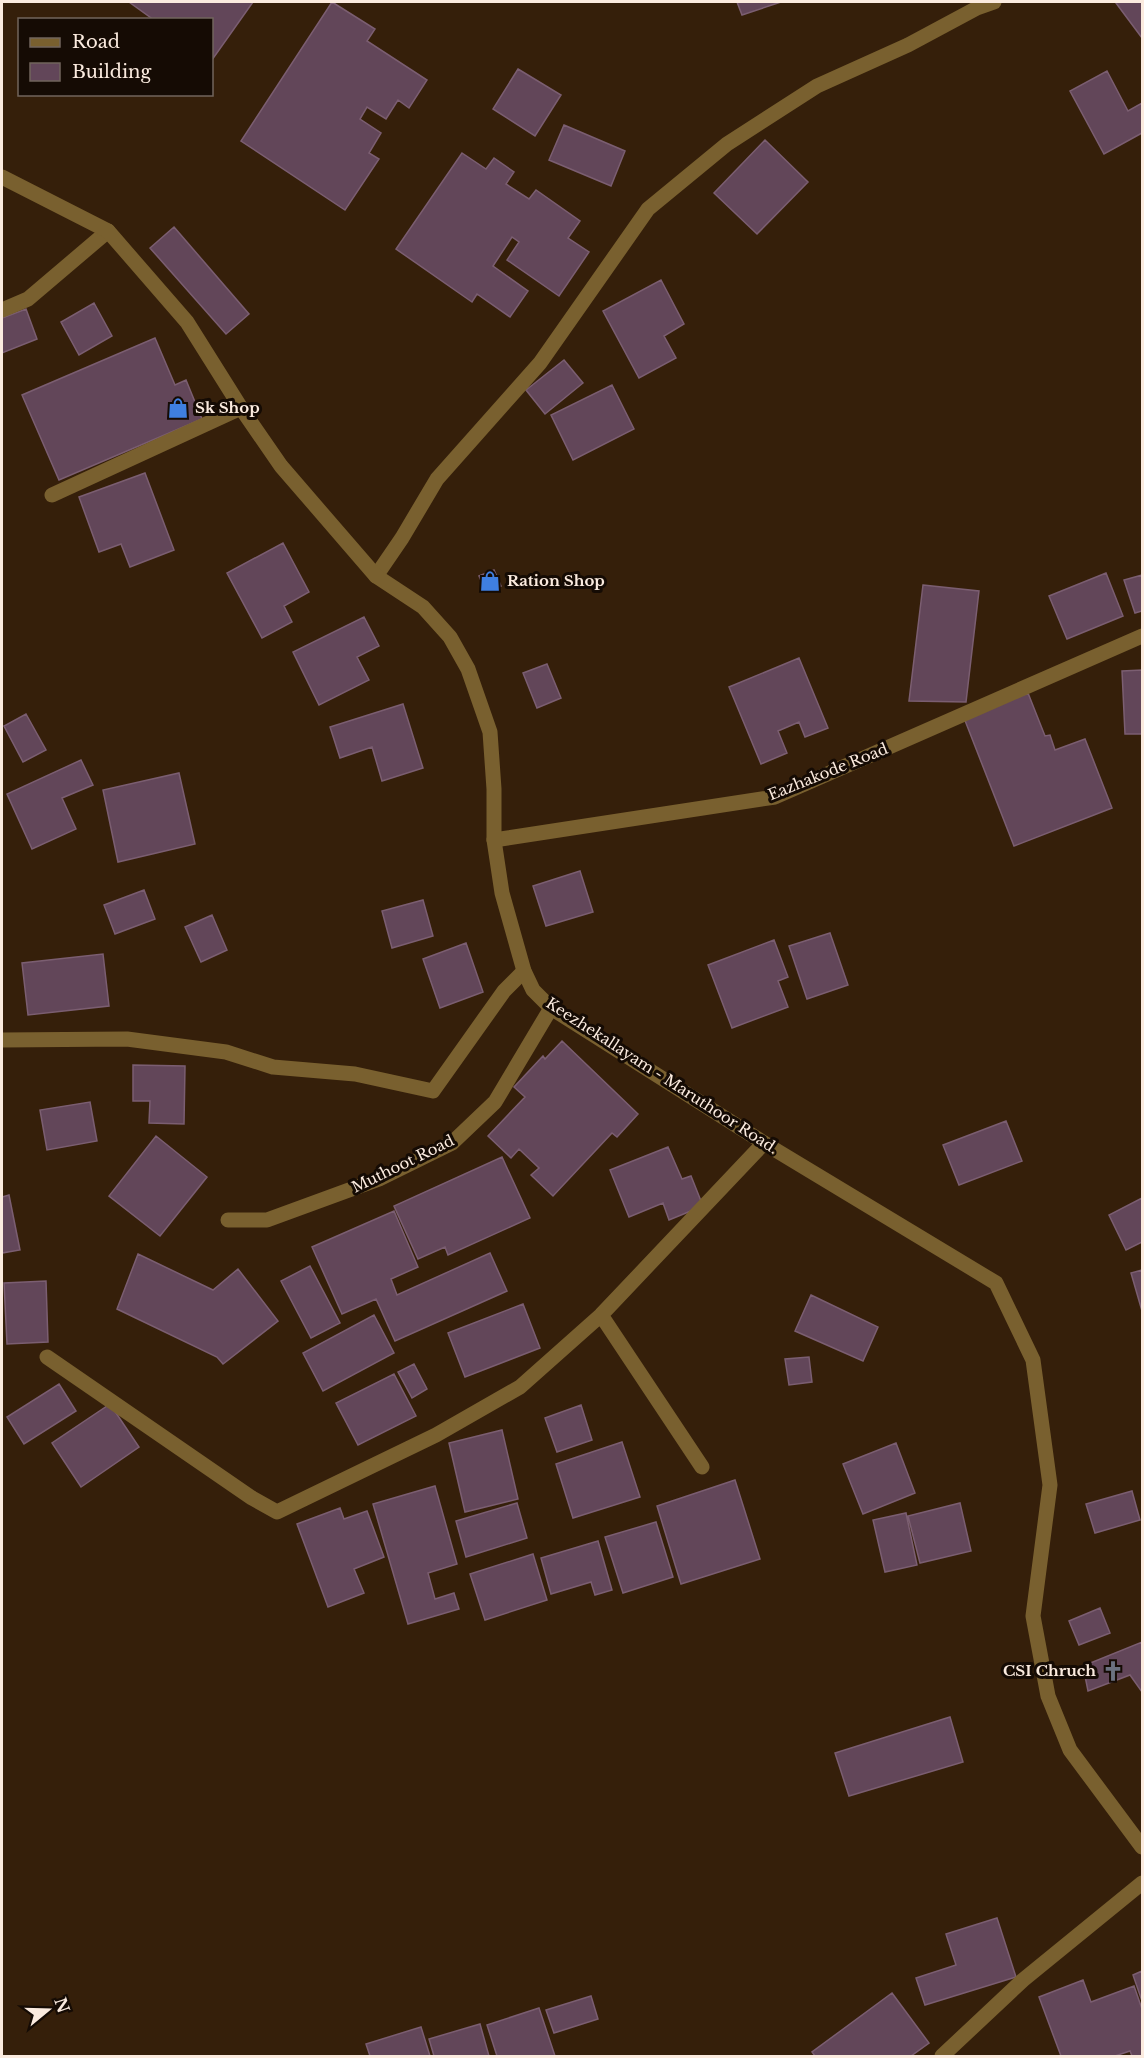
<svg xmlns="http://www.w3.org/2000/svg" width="1144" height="2058" viewBox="0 0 1144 2058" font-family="'Libre Baskerville',serif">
  <rect width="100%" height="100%" fill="#351f0a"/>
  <path fill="#624659" stroke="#7b5e71" stroke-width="1.5" d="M129,2h124l-41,58v-40h-58z
    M332,2l43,27 -8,12 60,39 -18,28 -11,-8 -12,19 -19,-12 -7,12 21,14 -12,20 10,6 -34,51 -104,-69z
    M737,2h44l-39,13z
    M1117,2h25v36l-26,-35z
    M518,69l43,26 -26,41 -42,-27z
    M1107,71l21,40 14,-8v30l-38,21 -34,-63z
    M564,125l61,26 -14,35 -62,-26z
    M765,140l43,42 -51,52 -43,-41z
    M462,153l24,16 8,-11 20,14 -8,12 23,15 7,-9 44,31 -12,17 21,14 -30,44 -52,-36 12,-18 -7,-5 -19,29 35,25 -18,26 -33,-23 -5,8 -76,-53z
    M174,227l75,87 -23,20 -76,-86z
    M661,280l23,44 -20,12 12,22 -37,20 -36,-67z
    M94,303l18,33 -33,19 -18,-33z
    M26,309l11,30 -35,14v-35z
    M155,338l20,47 11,-5 16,39 -143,61 -37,-85z
    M564,360l19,23 -38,31 -19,-24z
    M612,385l22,44 -61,31 -22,-45z
    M145,473l29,77 -44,17 -9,-23 -22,8 -20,-55z
    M283,543l26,49 -25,14 8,16 -30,16 -35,-65z
    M494,570l7,16 -16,4 -6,-14z
    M1106,573l17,43 -56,23 -18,-43z
    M1142,575v36l-7,2 -11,-33z
    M923,585l56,6 -13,111 -57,-1z
    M364,617l15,29 -22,11 12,23 -50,25 -26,-53z
    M799,658l29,70 -23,9 -6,-15 -21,9 9,22 -26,11 -32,-77z
    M547,664l14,34 -24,10 -14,-35z
    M1142,670v64h-17l-3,-63z
    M1028,693l17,43 5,-1 5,15 30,-11 27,69 -98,38 -50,-128z
    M403,704l20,64 -41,13 -10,-34 -32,11 -10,-31z
    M26,714l20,36 -23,12 -19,-36z
    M81,760l12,25 -31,13 14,31 -44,20 -25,-55z
    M179,773l16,71 -77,18 -15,-72z
    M580,871l13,41 -47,14 -13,-40z
    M144,890l11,29 -40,15 -11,-29z
    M423,900l10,36 -41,12 -10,-37z
    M212,915l15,35 -26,12 -16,-35z
    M830,933l18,52 -41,14 -18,-53z
    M774,940l14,37 -10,4 10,26 -56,21 -24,-63z
    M466,943l17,49 -43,16 -17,-49z
    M103,954l6,52 -81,9 -6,-52z
    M562,1041l76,73 -21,23 -5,-4 -59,63 -22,-21 8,-7 -20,-19 -8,9 -23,-22 37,-39 -11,-10 29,-31 2,3z
    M133,1065l52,1 -1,58 -35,-1 1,-22h-17z
    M90,1102l7,39 -50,9 -7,-40z
    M1006,1121l16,40 -63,24 -16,-40z
    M156,1136l51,41 -47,59 -51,-40z
    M668,1147l14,32 9,-3 12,30 -34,14 -6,-17 -34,14 -19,-47z
    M502,1157l28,61 -82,37 -3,-8 -27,12 -24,-53z
    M9,1195l11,55 -18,3v-56z
    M1142,1198v44l-16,8 -17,-35z
    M394,1211l24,56 -27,12 6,16 93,-42 17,38 -112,50 -19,-42 -34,15 -30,-67z
    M138,1254l75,36 25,-21 40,52 -55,43 -6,-7 -100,-48z
    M310,1266l30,57 -29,15 -30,-57z
    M1142,1270v41l-11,-38z
    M46,1281l2,61 -41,2 -3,-61z
    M811,1295l67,32 -15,34 -68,-30z
    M523,1304l17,44 -75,29 -17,-44z
    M374,1315l20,38 -71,38 -20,-38z
    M809,1357l3,25 -23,3 -4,-26z
    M414,1364l13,25 -15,9 -14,-26z
    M394,1374l22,42 -58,29 -22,-42z
    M59,1384l17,27 -52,33 -17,-27z
    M110,1404l29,43 -58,40 -29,-44z
    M581,1405l11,35 -35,12 -12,-34z
    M502,1430l16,69 -53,13 -16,-69z
    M622,1442l18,55 -67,21 -17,-54z
    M896,1443l19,50 -52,21 -20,-50z
    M735,1480l25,79 -79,25 -24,-78z
    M435,1486l22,78 -29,9 7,26 19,-6 5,16 -51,15 -35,-120z
    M1132,1491l8,29 -45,13 -9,-29z
    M517,1503l10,35 -61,19 -10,-36z
    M960,1503l11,48 -51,12 -12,-47z
    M340,1508l4,11 23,-8 17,46 -30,12 10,24 -36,14 -31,-83z
    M906,1513l11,52 -32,7 -12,-52z
    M656,1522l17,55 -50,16 -18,-56z
    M598,1541l14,49 -17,5 -4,-13 -40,12 -10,-36z
    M533,1554l14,46 -62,20 -15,-46z
    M1100,1608l10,25 -31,12 -10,-24z
    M1142,1642v50l-12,-17 -42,16 -5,-25z
    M950,1717l13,45 -114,34 -14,-43z
    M997,1918l19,59 -91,28 -9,-27 40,-13 -10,-31z
    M1142,1971v30l-9,-26z
    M1083,1980l8,22 43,-16 8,23v47h-10l-2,-5 -15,5h-54l-22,-59z
    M892,1993l37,50 -18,13h-96l-3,-4z
    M591,1996l7,23 -44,14 -8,-23z
    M539,2008l16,48h-58l-10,-31z
    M480,2024l9,32h-55l-5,-17z
    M421,2027l9,29h-60l-4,-12z"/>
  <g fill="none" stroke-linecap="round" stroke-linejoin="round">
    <path stroke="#79602f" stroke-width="15" d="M2,310l26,-11 80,-68
      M52,495l189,-87
      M376,576l26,-38 35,-59 103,-116 108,-154 79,-65 90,-58 91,-41 69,-37 17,-6
      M494,840l281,-43 367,-161
      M2,1040l125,-1 99,13 47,15 82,7 78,17 71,-100 20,-20
      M228,1220h39l112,-41 73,-36 43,-41 56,-94
      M601,1315l101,152
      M47,1357l205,141 25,14 159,-77 84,-48 81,-72 163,-172"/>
    <path stroke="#79602f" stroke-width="15" d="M2,177l106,54 79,91 54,86 40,58 95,110 47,31 27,30 18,32 22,63 4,57v51l8,53 22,78 9,19 18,18 213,135 232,140 37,77 17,125 -17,131 15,80 22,54 72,97
      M942,2056l81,-76 119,-97"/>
  </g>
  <defs>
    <g id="shop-bare" transform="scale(1.62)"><path d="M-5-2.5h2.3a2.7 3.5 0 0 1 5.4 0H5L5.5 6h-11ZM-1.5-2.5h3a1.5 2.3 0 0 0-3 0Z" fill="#3f7fe0" stroke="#150b04" stroke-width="2.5" paint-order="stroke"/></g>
    <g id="church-bare" transform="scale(1.62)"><path d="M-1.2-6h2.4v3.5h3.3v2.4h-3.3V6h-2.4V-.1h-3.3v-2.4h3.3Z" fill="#6b7280" stroke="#150b04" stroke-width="2.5" paint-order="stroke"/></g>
  </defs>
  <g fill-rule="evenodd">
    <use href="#shop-bare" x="178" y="408"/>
    <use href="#shop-bare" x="490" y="581"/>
    <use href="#church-bare" x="1113" y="1671"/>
  </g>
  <g text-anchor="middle" stroke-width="6" stroke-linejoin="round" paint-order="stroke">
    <g font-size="15" font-weight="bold" fill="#fbebdf" stroke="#150b04" text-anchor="start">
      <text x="195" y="413">Sk Shop</text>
      <text x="507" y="586">Ration Shop</text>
      <text x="1096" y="1676" text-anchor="end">CSI Chruch</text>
    </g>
    <g font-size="15" fill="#fbebdf" stroke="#150b04">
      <text transform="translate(828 772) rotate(-22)" y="5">Eazhakode Road</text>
      <text transform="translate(662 1076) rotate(33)" y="5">Keezhekallayam - Maruthoor Road.</text>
      <text transform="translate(403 1164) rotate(-26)" y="5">Muthoot Road</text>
    </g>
  </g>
  <rect width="1144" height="2058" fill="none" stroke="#fbebdf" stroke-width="6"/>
  <rect x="18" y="18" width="195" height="78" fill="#150b04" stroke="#71655c" stroke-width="1.5"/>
  <rect x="30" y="38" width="30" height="9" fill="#79602f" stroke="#71655c" stroke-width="1.5"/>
  <text x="72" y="48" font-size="18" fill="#fbebdf">Road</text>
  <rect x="30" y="63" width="30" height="18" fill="#624659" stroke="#71655c" stroke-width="1.5"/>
  <text x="72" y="78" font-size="18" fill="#fbebdf">Building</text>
  <g transform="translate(48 2010) rotate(71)" stroke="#150b04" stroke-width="4.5" paint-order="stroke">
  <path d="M0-4.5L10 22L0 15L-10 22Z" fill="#fbebdf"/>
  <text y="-9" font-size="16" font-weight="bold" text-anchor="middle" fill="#fbebdf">N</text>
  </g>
</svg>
